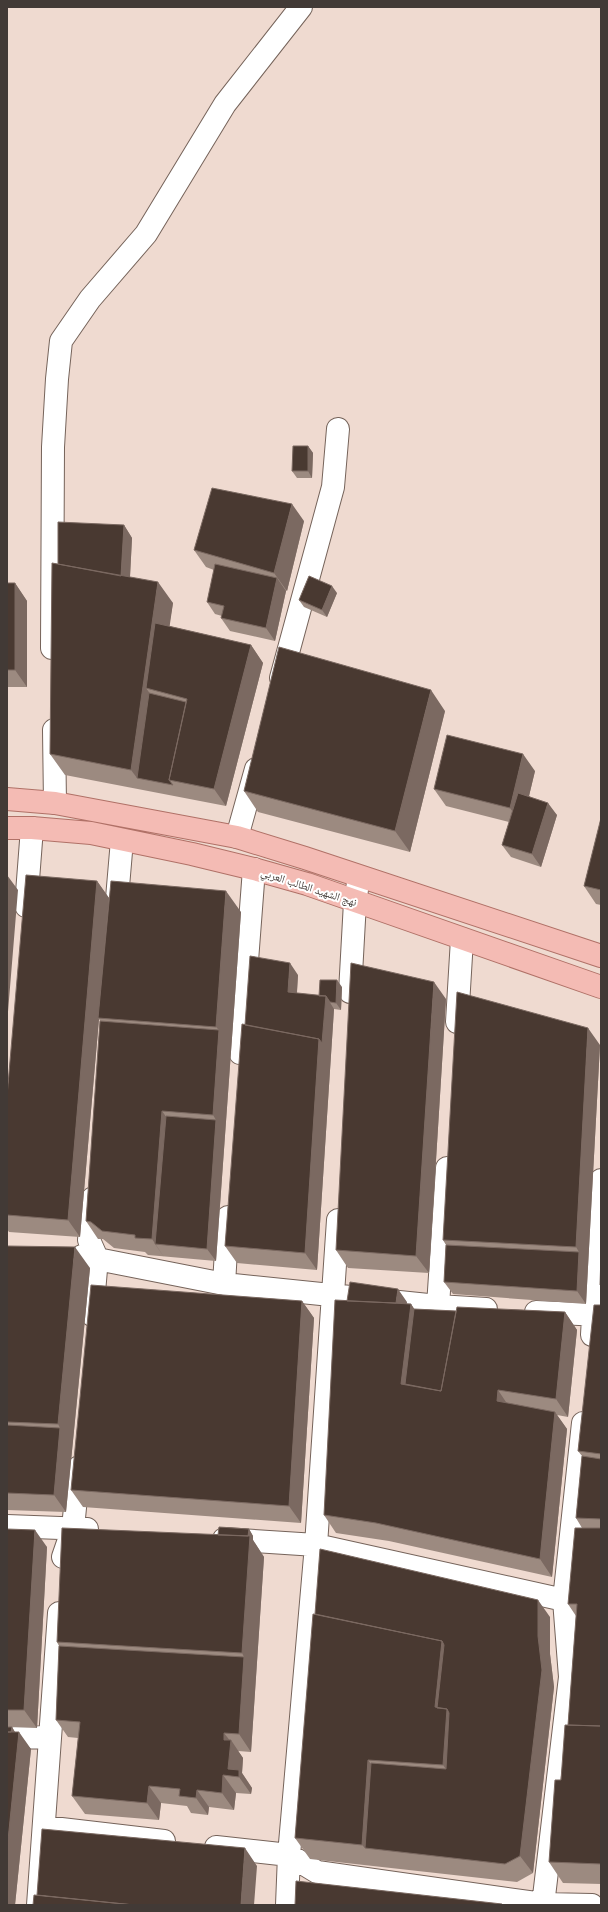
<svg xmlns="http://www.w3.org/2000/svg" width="608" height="1912" viewBox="0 0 608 1912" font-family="Inter,'Noto Naskh Arabic',sans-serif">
  <rect width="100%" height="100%" fill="#efdad0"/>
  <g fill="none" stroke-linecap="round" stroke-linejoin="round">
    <g stroke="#75635a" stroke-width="24">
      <path id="minor" d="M52,648l1,-201 4,-68 4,-38 29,-42 56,-65 79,-130 76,-97
        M281,678l52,-191 5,-58
        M54,730l1,73
        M237,837l19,-68
        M26,906l6,-78
        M116,910l6,-70
        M350,992l5,-90 4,-25
        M457,1022l5,-83
        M240,1053l14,-184
        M82,1256l142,28 214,22 48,3
        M224,1284l4,-67
        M438,1306l9,-138
        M536,1312l65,3
        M92,1315l5,-57 -8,-18 4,-42
        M592,1335l9,-155
        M7,1526l80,3
        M224,1539l92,6 248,55
        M63,1557l10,-29 6,-61
        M7,1738l43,-1
        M44,1827l120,14
        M216,1847l73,8 28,17 226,32 49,1
        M38,1905l21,-292
        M287,1905l2,-50 27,-310 22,-325
        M543,1905l27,-228 -6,-77 19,-177"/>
    </g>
    <g stroke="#b07167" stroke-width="24">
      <path id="primary" d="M7,799l48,4 182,34 68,21 296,98
        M7,828h25l59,5 101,21 62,15 53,15 294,103"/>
    </g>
    <use href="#minor" stroke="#fff" stroke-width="22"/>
    <use href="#primary" stroke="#f4bbb4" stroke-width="22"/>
  </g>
  <path fill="#9c8a80" d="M308,446l5,7 -1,25h-15l-5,-7z
    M304,521l-17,70 -1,-1v1l-11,50 -45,-10 -9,-13 1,-2 -7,-2 -8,-12 7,-32 -8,-3 -12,-17z
    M124,525l8,13 -2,39 43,26 -4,23 82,19 12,18 -37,143 -161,-31 -15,-21 8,-190z
    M7,583h8l12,18v86h-20z
    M337,593l-10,24 -23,-10 -5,-7z
    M445,711l-35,141 -152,-40 -14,-21z
    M535,771l-6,25 28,19 -16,52 -30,-10 -9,-12 7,-23 -63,-16 -12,-17z
    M601,818v87l-5,-1 -12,-18z
    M97,881l12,17 132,14 -25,349 -68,-6 -3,-3 -31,-4 -11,-9h-5l-12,-18 14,-200 -1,-2 -19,218 -71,-5 -2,-3v-133z
    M298,975l-1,18 22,3 23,-9 -1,23 -7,-1 -17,261 -80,-7 -12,-17 20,-221z
    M446,999l-17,274 -81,-5 -12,-18z
    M600,1045l-14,259 -133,-10 -9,-12 2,-37 -3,-5z
    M7,1246l83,22 -24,244 -59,-2z
    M302,1301l12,17 -13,205 -218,-16 -12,-17z
    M347,1301l60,1 -1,2h5l3,5 42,2 109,1 12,18 -9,87 -11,-2 10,14 -15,148 -163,-36 -53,-8 -12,-18z
    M601,1305v579l-38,-1 -14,-21 19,-137 8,-109 -8,-12 14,-76 -6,-10 6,-62 -4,-5z
    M7,1529l40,18 -10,181 -29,-1h4l3,5 16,17 -16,156h-8z
    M249,1529l4,7v4l11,17 -13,195 -13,-1 5,7 -1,15 10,15 -1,6 -15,-1 -2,17 -25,-3 -1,8 -17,-2 -4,-7 -26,-3 -2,17 -74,-6 -13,-18 6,-58 -10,-1 -12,-17 3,-74 -2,-4 161,-107z
    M315,1614l235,3v37l4,33 -21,186 -16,9 -207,-23 -15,-21z"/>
  <path fill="#7b6961" d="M308,446l5,7 -1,25 -4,-7z
    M292,504l12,17 -17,70 -13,-18z
    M124,525l8,13 -3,57 -8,-12z
    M277,578l9,13 -11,50 -9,-13z
    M158,582l15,21 -13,89 -14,-4 12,17 -21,73 -6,-8z
    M15,583l12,18v86l-12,-17z
    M332,586l5,7 -10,24 -5,-7z
    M251,645l12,18 -37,143 -12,-17z
    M431,690l14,21 -35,141 -15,-21z
    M523,754l12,17 -13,54 -12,-17z
    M548,803l9,12 -16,52 -9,-13z
    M7,875l11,15 -11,134z
    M97,881l12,17 -11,120 1,1 -19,218 -12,-17z
    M226,891l15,21 -25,349 -9,-12 9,-129 -3,-5 6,-85 -3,-3z
    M290,963l8,12 -2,30 -8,-13z
    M337,980l5,7 -1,23 -5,-7z
    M434,982l12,17 -17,274 -13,-17z
    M326,996l8,13 -17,261 -12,-17 14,-214z
    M588,1028l12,17 -14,259 -9,-13 2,-39 -3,-5z
    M162,1111l12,17 -19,116 9,13 -12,-18z
    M75,1247l15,21 -24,244 -12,-17 6,-67 -2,-4z
    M398,1289l9,13 -3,19 -9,-13z
    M302,1301l12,17 -13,205 -12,-17z
    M411,1304l12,18 -8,68 -14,-6z
    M565,1312l12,18 -9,87 -12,-18z
    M498,1390l12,18 -13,-7z
    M555,1412l12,17 -15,148 -12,-18z
    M249,1529l4,7v4l11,17 -13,195 -12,-18 5,-77 -2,-4 5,-104z
    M35,1530l12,17 -10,181 -13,-18z
    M538,1600l12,17v37l4,33 -21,186 -13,-17 18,-220z
    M442,1641l14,21 2,124 -15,-21 -8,-58z
    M12,1727l4,7 -6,9z
    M19,1732l12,17 -16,156h-8v-55z
    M224,1733l7,9v-2l12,18 -1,15 10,15 -1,6 -12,-17 -11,-8 -4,-29z
    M368,1760l15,20 -18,68 -3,-3z
    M223,1775l13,18 -2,17 -12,-17z
    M149,1786l12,17 -2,17 -12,-17z
    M197,1790l12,17 -1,8 -12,-17z
    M245,1848l12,18 -3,39h-13z"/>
  <path fill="#493931" stroke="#7b6961" d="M293,446h15v25h-16z
    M212,488l80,16 -18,69 -80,-23z
    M58,522l66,3 -3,51 -63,-12z
    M52,563l106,19 -27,188 -81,-16z
    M215,564l62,14 -11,50 -45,-10 3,-12 -17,-4z
    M309,576l23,10 -10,24 -23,-10z
    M7,583h8v87h-8z
    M155,623l96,22 -37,144 -45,-9 18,-81 -41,-11z
    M279,647l152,43 -36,141 -151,-40z
    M149,693l37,9 -17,78 4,5 -36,-7z
    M447,735l76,19 -13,54 -76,-19z
    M518,793l30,10 -16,51 -30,-9z
    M601,818v72l-17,-4z
    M26,875l71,6 -29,339 -61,-5v-119z
    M111,881l115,10 -10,136 -118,-9z
    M250,956l40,7 -2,29 38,4 -4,47 -3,-4 -74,-14z
    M351,963l83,19 -18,274 -80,-6z
    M320,980h17l-1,23 -6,-1 -4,-6h-7z
    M457,992l131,36 -12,219 -133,-7z
    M100,1021l119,9 -6,85 -51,-4 -10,128 -17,-1v-3l-33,-4 -11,-9 -5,-1z
    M242,1024l77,15 -14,214 -80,-7z
    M166,1116l50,4 -9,129 -52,-5z
    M446,1245l133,7 -2,39 -133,-9z
    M7,1246l68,1 -17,177 -51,-2z
    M601,1255v30h-1z
    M350,1282l48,7 -2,14 -49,-2z
    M91,1285l211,16 -13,205 -218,-16z
    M335,1300l76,4 -10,80 40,7 16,-84 108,5 -9,87 -58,-9 -1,11 58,11 -15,147 -164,-36 -52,-8z
    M594,1305h7v149l-23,-3z
    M414,1309l42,2 -15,80 -36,-7z
    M7,1425l53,3 -6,67 -47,-2z
    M582,1456l19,3v60l-25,-1z
    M219,1527l30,2 -1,7 -30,-1z
    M62,1528l188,8 -8,117 -185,-11z
    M575,1528h26v198l-33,-1 9,-121h-9z
    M7,1529l28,1 -11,180h-17z
    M320,1549l218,51v36l4,34 -22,186 -15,8 -140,-16 6,-85 75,6 3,-56 -2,-4 -10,-1 7,-63 -2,-4 -127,-27z
    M313,1614l129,27 -7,66 12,2 -4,56 -75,-5 -6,85 -67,-7z
    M59,1646l185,11 -5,77 -15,-1v7h7l-3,29 11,1v7l-16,-2 -1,18 -25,-3 -1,8 -17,-2 1,-7 -31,-3 -2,17 -75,-7 8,-74 -24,-2z
    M565,1725l36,1v138l-52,-2 6,-82h6z
    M7,1727h5l-1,5h-4z
    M7,1732h12l-12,118z
    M42,1829l203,19 -4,57h-107l-97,-10z
    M296,1881l206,23v1h-207z
    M34,1895l100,10h-101z"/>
  <g text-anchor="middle" stroke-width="4" stroke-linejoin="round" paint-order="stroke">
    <g font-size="11" fill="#423a36" stroke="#fff">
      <text transform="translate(309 887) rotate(18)" y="4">نهج الشهيد الطالب العربي</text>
    </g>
  </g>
  <rect width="608" height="1912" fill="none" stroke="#423a36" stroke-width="16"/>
</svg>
